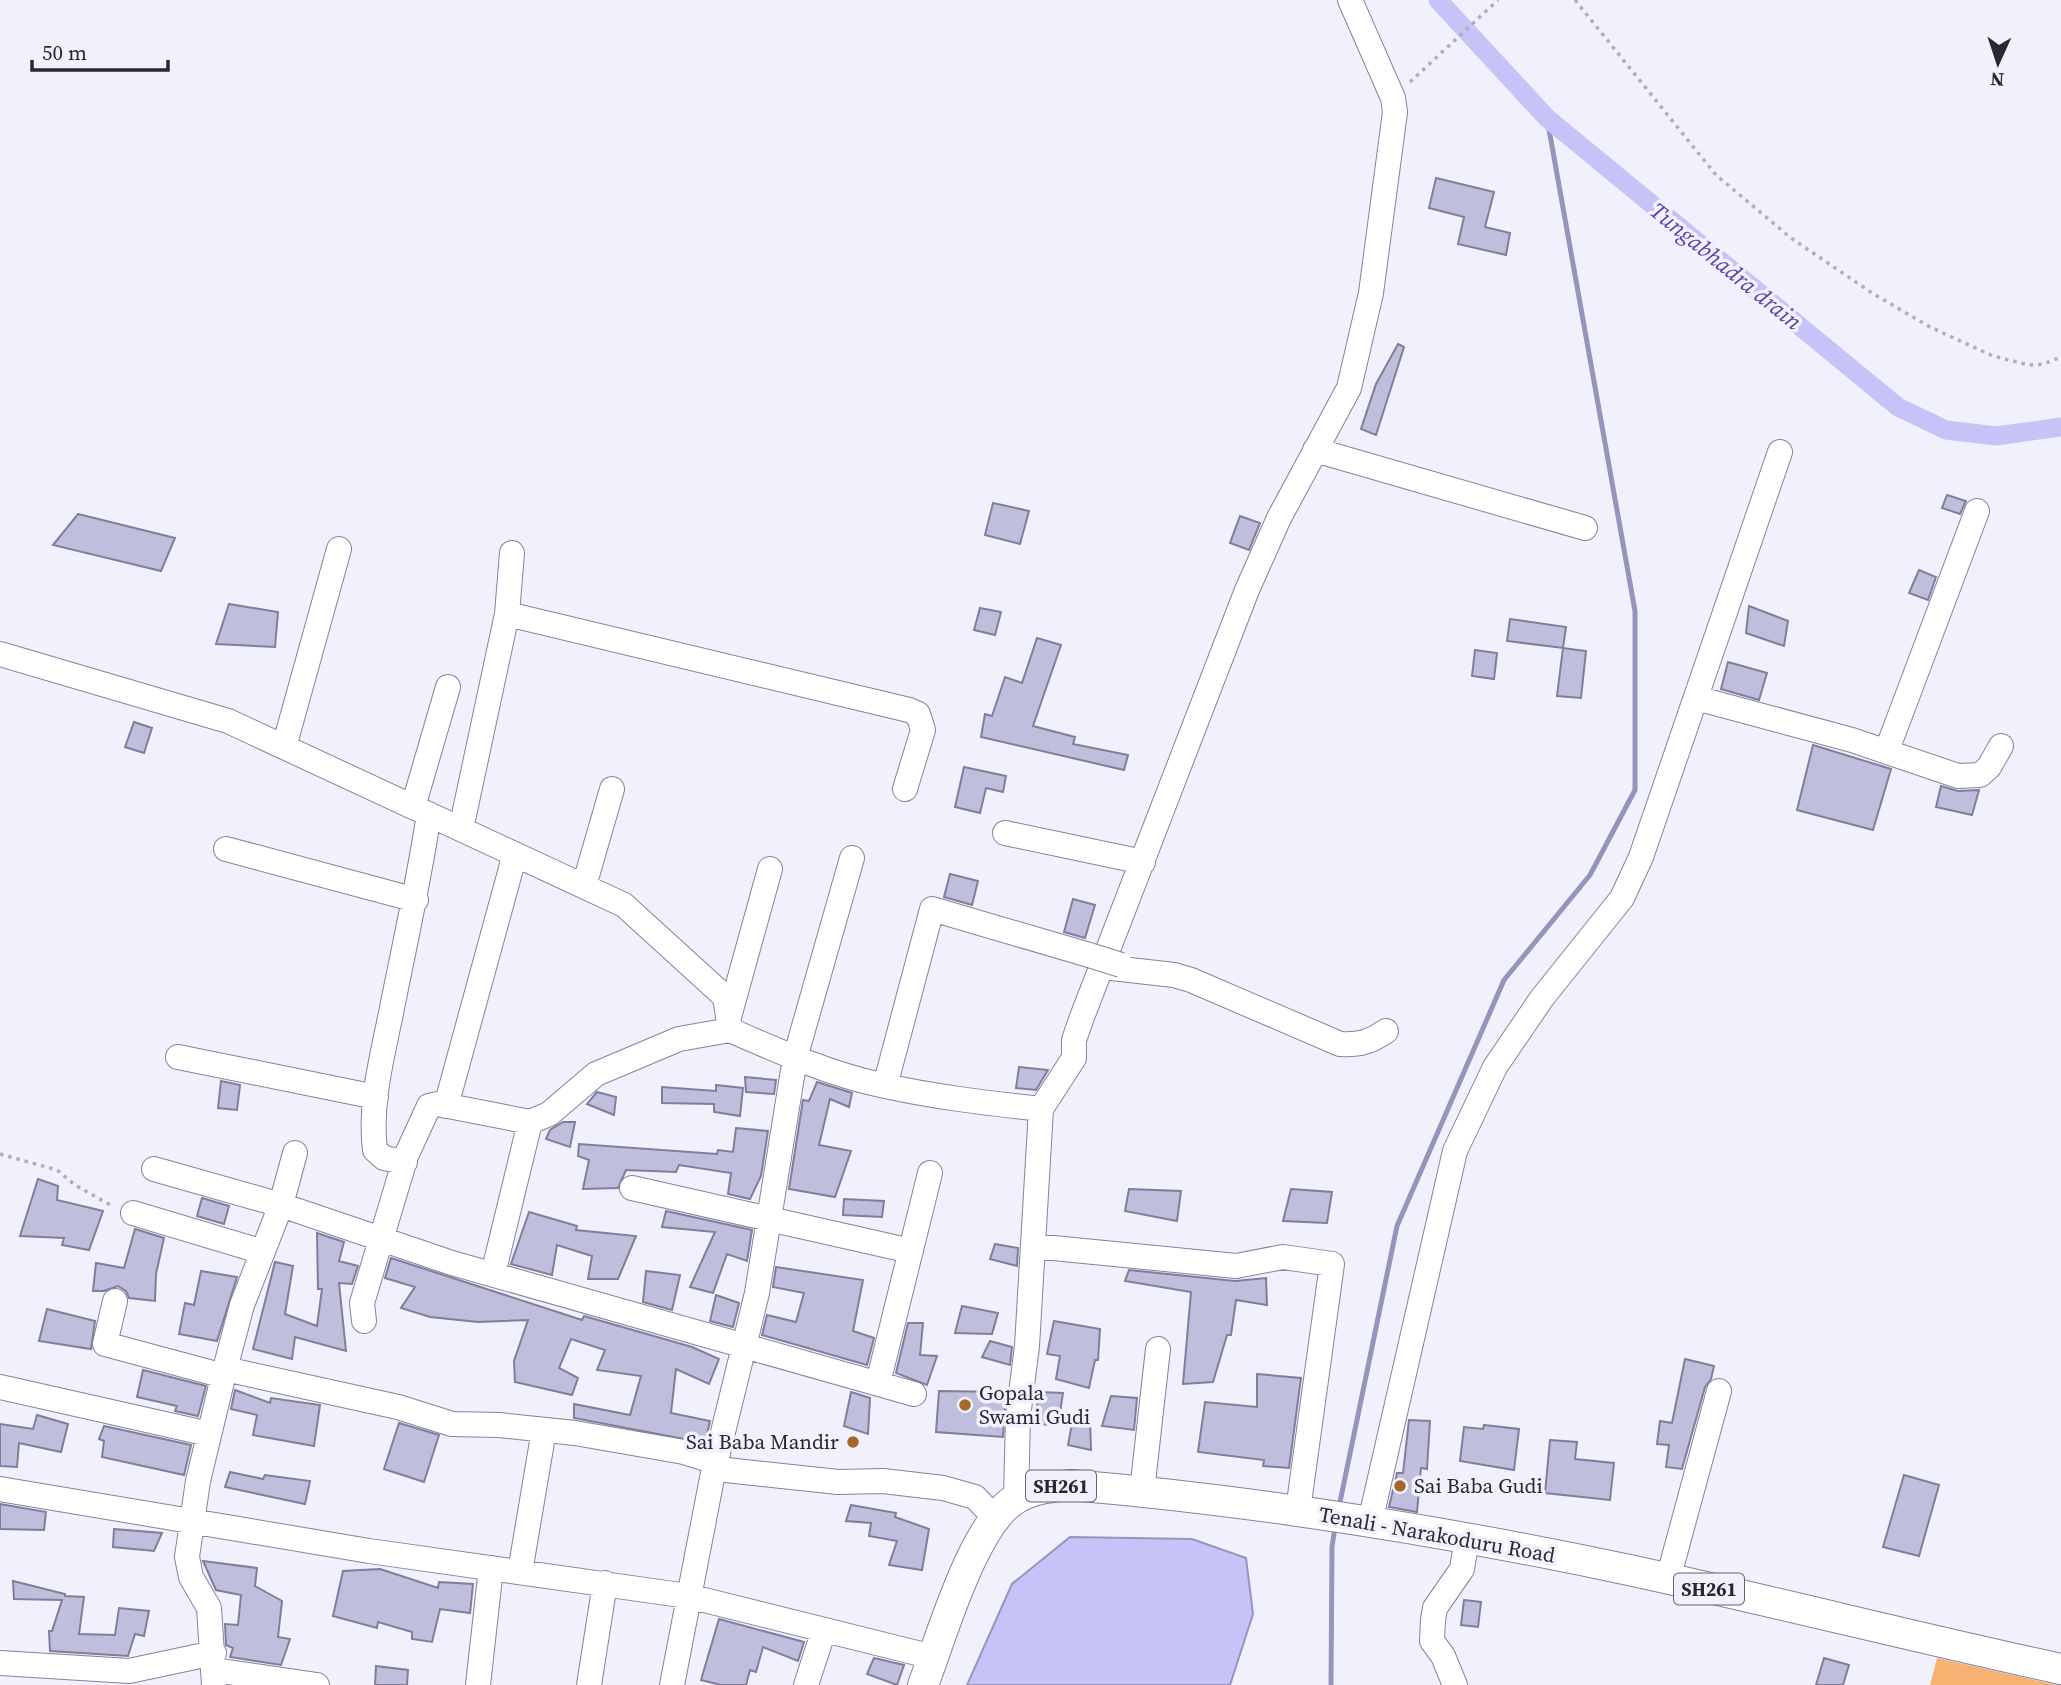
<svg xmlns="http://www.w3.org/2000/svg" width="2061" height="1685" viewBox="0 0 2061 1685" font-family="'Source Serif 4',serif">
  <rect width="100%" height="100%" fill="#f1f0fd"/>
  <path fill="#f7b271" d="M1937,1658l120,27h-127z"/>
  <path fill="#c7c2f7" stroke="#9794bc" stroke-width="2" d="M1070,1537l122,2 54,19 7,56 -23,71h-263l45,-101z"/>
  <g fill="none" stroke-linecap="round" stroke-linejoin="round">
    <path stroke="#9794bc" stroke-width="5" d="M1339,1507l58,-281 107,-246 86,-105 45,-85v-179l-88,-493
      M1331,1685l1,-138 3,-20"/>
    <path stroke="#c7c2f7" stroke-width="19" d="M1438,0l109,118 351,289 48,23 50,6 65,-9"/>
  </g>
  <path fill="#c0bedd" stroke="#807e9a" stroke-width="2" d="M1436,178l58,14 -9,35 25,6 -4,22 -48,-11 6,-27 -35,-9z
    M1398,344l6,3 -28,88 -15,-6 15,-45z
    M1947,495l19,6 -6,13 -18,-6z
    M993,503l36,8 -9,33 -35,-9z
    M78,514l97,24 -14,33 -108,-26z
    M1240,516l20,7 -11,27 -19,-7z
    M1919,570l17,7 -8,23 -19,-7z
    M229,604l49,8 -3,35 -59,-3z
    M1749,606l39,15 -4,25 -38,-13z
    M980,608l21,4 -6,23 -21,-5z
    M1510,619l56,8 -3,21 -56,-7z
    M1037,638l24,7 -28,81 42,11 -2,7 55,11 -4,15 -143,-33 4,-23 7,2 13,-39 17,6z
    M1563,648l23,3 -5,47 -24,-2z
    M1475,650l22,3 -3,26 -22,-3z
    M1728,662l39,11 -8,27 -38,-11z
    M134,722l18,6 -8,25 -19,-6z
    M1813,745l78,24 -18,61 -76,-20z
    M964,767l42,9 -3,16 -17,-4 -6,25 -25,-6z
    M1941,786l17,5 21,-1 -7,25 -36,-8z
    M950,874l28,7 -6,24 -28,-8z
    M1073,899l22,6 -10,33 -21,-6z
    M1019,1067l29,3 -12,20 -20,-2z
    M745,1077l31,3 -2,14 -28,-2z
    M221,1081l19,4 -3,25 -19,-2z
    M817,1082l35,11 -3,14 -19,-8 -11,46 32,6 -16,46 -46,-8 14,-89 6,1z
    M716,1085l27,3 -3,28 -26,-4v-8l-52,-1v-16l54,4z
    M597,1092l19,5 -2,18 -27,-11z
    M563,1122h12l-5,25 -24,-8 4,-9z
    M736,1128l32,3 -7,45 -11,23 -22,-5 3,-21 -52,-8 -3,7 -50,-2 -8,18 -35,1 6,-29 -11,-4 1,-12 138,10 1,-4 15,2z
    M38,1179l20,7 -1,14 46,11 -14,39 -27,-5 2,-7 -44,-2z
    M1129,1189l52,2 -4,30 -52,-10z
    M1291,1189l41,3 -5,31 -44,-2z
    M202,1198l27,8 -5,18 -27,-8z
    M844,1199l40,2 -2,16 -39,-2z
    M666,1211l86,19 -5,31 -20,-7 -14,39 -23,-6 25,-55 -53,-5z
    M529,1212l48,14 -1,4 60,6 -18,43h-30l4,-23 -35,-11 -5,30 -41,-11z
    M135,1229l29,9 -8,36 -1,27 -26,-3 -3,-7 -8,-5 -14,5h-11l3,-28 28,5z
    M317,1233l27,9 -5,19 19,5 -6,18 -13,-1 7,68 -51,-14 -3,22 -39,-10 22,-87 18,4 -8,48 32,12 5,-37h-4z
    M995,1244l23,4 -1,18 -27,-7z
    M391,1258l191,62 2,-4 108,31 27,12 -10,25 -33,-15 -5,44 39,8 -5,22 -131,-25v-14l56,11 11,-39 -44,-6 8,-20 -34,-11 -12,29 19,10 -6,17 -57,-13 -1,-21 14,-41 -50,2 -48,-5 -29,-9 14,-21 -30,-9z
    M776,1267l87,13 -10,51 21,7 -7,27 -105,-30 5,-20 29,7 8,-29 -31,-6z
    M1129,1270l106,11 31,-3 1,27 -31,-5 -5,35h-4l-14,47 -30,2 8,-92 -66,-11z
    M201,1271l36,6 -20,64 -38,-7 6,-31 9,2z
    M646,1271l34,4 -8,35 -29,-8z
    M716,1295l23,8 -6,24 -23,-6z
    M962,1306l36,7 -6,21 -37,-1z
    M47,1309l48,12 -4,28 -52,-8z
    M1054,1321l46,8 -2,31h-3l-6,28 -33,-9 4,-23 -13,-2z
    M908,1323h15l-3,32 17,1 -10,29 -31,-12z
    M990,1341l22,6 -2,18 -28,-8z
    M1685,1359l29,7 -3,13 -6,8 -23,82 -16,-2 3,-22 -12,-1 3,-23 12,2z
    M143,1370l63,16 -8,30 -23,-5 2,-5 -40,-9z
    M1257,1374l44,4 -12,90 -26,-2 1,-6 -66,-8 7,-50 52,5z
    M235,1390l35,13 1,-5 49,7 -6,41 -61,-11 4,-20 -26,-6z
    M939,1391l67,1 -3,45 -67,-5z
    M851,1392l19,6 -2,36 -24,-8z
    M1039,1392l24,1 -5,32 -24,-1z
    M1111,1396l26,2 -3,32 -32,-4z
    M37,1415l31,9 -7,28 -42,-9 -2,24 -17,-1v-42l33,5z
    M1073,1418l17,1 1,31 -23,-5z
    M1409,1420l21,1 -3,48 -6,-1 -4,44 -28,-5 8,-34h6z
    M399,1423l40,12 -15,47 -40,-13z
    M1484,1425l35,4 -5,41 -54,-9 4,-34 19,2z
    M104,1426l87,19 -7,30 -82,-18 2,-16 -5,-2z
    M1550,1440l27,2 -2,17 39,4 -4,37 -65,-7z
    M230,1472l33,7 2,-4 45,6 -5,23 -80,-17z
    M1904,1475l35,10 -20,71 -36,-9z
    M0,1504l46,8 -2,18 -44,-1z
    M851,1505l45,8 -1,4 34,12 -7,41 -33,-5 8,-24 -28,-5 2,-13 -25,-2z
    M114,1529l48,4 -8,18 -41,-4z
    M203,1561l54,7 -2,18 27,15 -4,36 12,2 -9,26 -51,-8 3,-9 -7,-3 -1,-21 13,1 3,-30 -25,-5z
    M380,1569l58,19 1,-6 34,2 -3,29 -30,-4 -8,33 -20,-3v-7l-34,-10 -1,6 -44,-12 10,-45z
    M13,1581l52,13v2l19,1 -5,37 36,1 4,-27 30,3 -5,25 -9,-2 -7,22 -78,-5 -1,-20h3l10,-31 -48,-1z
    M1464,1600l17,2 -3,25 -17,-2z
    M719,1619l85,23 -6,19 -35,-14 -7,25 -6,-2 -4,15h-25l-20,-5z
    M874,1658l30,7 -7,20 -30,-11z
    M1824,1658l25,7 -6,20h-27z
    M376,1666l32,4 -1,15h-32z"/>
  <g fill="none" stroke-linecap="round" stroke-linejoin="round">
    <g stroke="#84829e" stroke-width="26">
      <path id="minor" d="M1315,450l270,78
        M507,614l402,96 9,4 5,16 -18,59
        M0,654l228,67 396,184 101,92 5,33c48,21 99,44 151,55 53,12 106,18 160,24l-14,237 -9,71 -2,80
        M1696,698l156,42 106,36 22,-1 9,-8 12,-21
        M284,747l55,-198
        M1887,750l90,-239
        M413,807l35,-120
        M461,829l46,-215 5,-61
        M1005,833l138,29
        M226,849l190,51
        M584,886l28,-97
        M1103,967l71,8 17,5 149,64c20,1 30,-2 46,-13
        M729,1017l41,-148
        M178,1057l198,40
        M885,1086l47,-177 157,46
        M446,1106l69,-252
        M1041,1109l33,-51v-18l8,-23 165,-427 32,-72 70,-130 22,-95 24,-181 -2,-14 -43,-98
        M405,1162l-21,-4 -9,-8c-6,-47 8,-96 17,-142 13,-65 27,-128 37,-194
        M154,1169l127,36 14,-52
        M632,1188l279,63
        M133,1213l130,39
        M1033,1246l203,20 47,-9 49,7 -34,246
        M493,1274l37,-152
        M115,1301l-10,43 119,32
        M364,1321l-2,-18 44,-147 23,-50 9,-2 92,18 19,-8 47,-40 83,-35 51,-9
        M225,1369l17,-64 39,-100 171,58 462,131
        M878,1383l52,-210
        M0,1387l209,47
        M0,1489l369,62 319,45 245,61
        M1142,1491l16,-142
        M1370,1522l85,-371 40,-84 47,-69 80,-100 19,-41 139,-405
        M520,1572l24,-142
        M1668,1579l51,-188
        M0,1663l129,8 85,-18
        M214,1670l103,15
        M214,1685l-5,-77 -18,-31 -4,-20 11,-76 27,-112 173,38 54,17 47,1 76,8 109,19 32,10 10,8 112,12 45,-1 60,7 32,9 21,22
        M478,1685l13,-117
        M589,1685l16,-102
        M672,1685l41,-212 44,-180 38,-235 57,-200
        M806,1685l18,-55
        M1455,1685l-12,-29 -11,-15 1,-21 2,-12 27,-39 5,-31"/>
    </g>
    <g stroke="#84829e" stroke-width="32">
      <path id="major" d="M923,1685c18,-46 51,-166 96,-188 16,-9 34,-10 52,-12 187,16 374,46 558,85 144,31 288,68 432,99"/>
    </g>
    <path stroke="#afaeba" stroke-width="3.5" stroke-dasharray="3.5 5" stroke-linecap="butt" d="M1575,0l141,175 75,63 81,55 58,34 63,29 36,9 15,-1 17,-7
      M1410,82l88,-82
      M0,1154l57,16 18,15 39,22"/>
    <use href="#minor" stroke="#fff" stroke-width="24"/>
    <use href="#major" stroke="#fff" stroke-width="30"/>
    <g stroke="#84829e" stroke-width="26" stroke-linecap="butt">
      <path id="minor-bridge" d="M1089,955l32,10"/>
    </g>
    <use href="#minor-bridge" stroke="#fff" stroke-width="24"/>
  </g>
  <g fill="#a4692a" stroke="#f1f0fd" stroke-width="2.5">
    <circle cx="965" cy="1405" r="7"/>
    <circle cx="853" cy="1442" r="7"/>
    <circle cx="1400" cy="1486" r="7"/>
  </g>
  <g text-anchor="middle" stroke-width="7" stroke-linejoin="round" paint-order="stroke">
    <g fill="#f1f0fd" stroke="#646370" stroke-width="2">
      <rect x="1026" y="1470.5" width="70" height="31" rx="5"/>
      <rect x="1674" y="1573.5" width="70" height="31" rx="5"/>
    </g>
    <g font-size="19" font-weight="bold" fill="#282733">
      <text x="1061" y="1493">SH261</text>
      <text x="1709" y="1596">SH261</text>
    </g>
    <g font-size="21" fill="#282733" stroke="#f1f0fd" text-anchor="start">
      <text x="979" y="1400">Gopala<tspan x="979" dy="24">Swami Gudi</tspan></text>
      <text x="839" y="1449" text-anchor="end">Sai Baba Mandir</text>
      <text x="1414" y="1493">Sai Baba Gudi</text>
    </g>
    <g font-size="21" fill="#282733" stroke="#f1f0fd">
      <text transform="translate(1437 1535) rotate(10)" y="7">Tenali - Narakoduru Road</text>
    </g>
    <g font-size="23" font-style="italic" fill="#5843a6" stroke="#f1f0fd">
      <text transform="translate(1726 266) rotate(39)" y="8">Tungabhadra drain</text>
    </g>
  </g>
  <g transform="translate(1998 63) rotate(183)" stroke="#f1f0fd" stroke-width="5" paint-order="stroke">
  <path d="M0-5L12 26L0 18L-12 26Z" fill="#282733"/>
  <text y="-10" font-size="19" font-weight="bold" text-anchor="middle" fill="#282733">N</text>
  </g>
  <path d="M32 60v10h136v-10" fill="none" stroke="#282733" stroke-width="3.5"/>
  <text x="42" y="60" font-size="21" fill="#282733" stroke="#f1f0fd" stroke-width="5" paint-order="stroke">50 m</text>
</svg>
